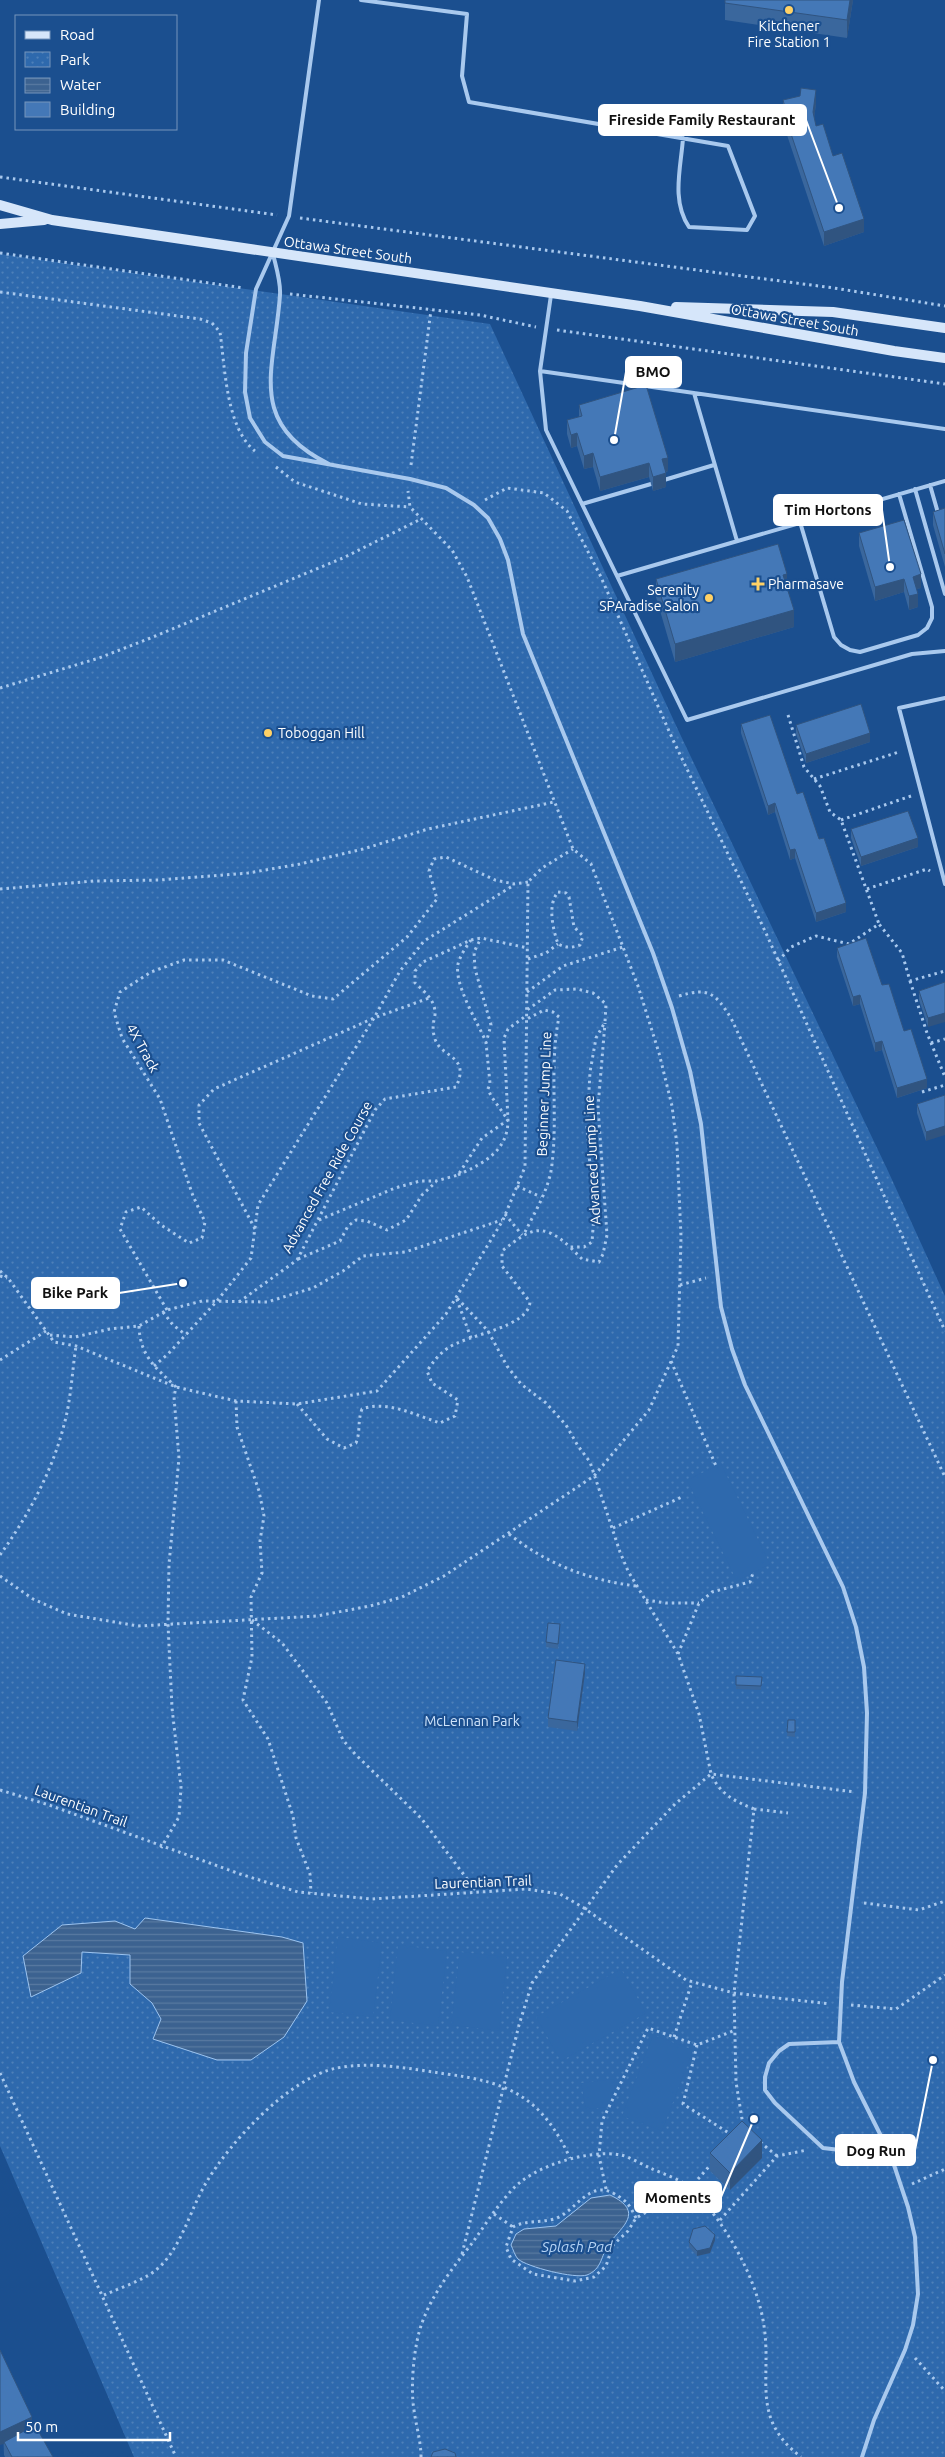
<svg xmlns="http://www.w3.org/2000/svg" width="945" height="2457" viewBox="0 0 945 2457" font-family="Ubuntu,sans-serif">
  <defs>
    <pattern id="park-dots" width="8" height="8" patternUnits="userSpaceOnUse" patternTransform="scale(1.25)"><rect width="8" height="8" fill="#2e69ad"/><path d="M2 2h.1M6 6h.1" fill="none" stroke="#4d80b9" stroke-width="1.8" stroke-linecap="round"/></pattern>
    <pattern id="water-rules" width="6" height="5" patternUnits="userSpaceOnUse" patternTransform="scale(1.25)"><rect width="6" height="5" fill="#3c6290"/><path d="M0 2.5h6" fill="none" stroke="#597aa1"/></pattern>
  </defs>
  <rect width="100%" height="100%" fill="#1b4f8f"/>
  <path fill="url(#park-dots)" d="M0,254l490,70 190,410 208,437 57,125v1161h-811l-134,-311z"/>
  <path fill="#2e69ad" d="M721,1464l49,100 -33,17 -50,-101z
    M338,1937l44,6 -9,74 -44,-5z
    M398,1945l49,6 -9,75 -48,-6z
    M460,1952l47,5 -8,74 -48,-6z
    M621,1969l25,44 -85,48 -25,-44z
    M653,2035l40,15 -31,81 -40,-15z
    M614,2079l1,28 -29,2 -5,-26z"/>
  <path fill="url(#water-rules)" stroke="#9cc4f0" d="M145,1918l137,19 21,6 4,58 -23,36 -33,23h-34l-64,-21 8,-20 -9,-16 -22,-19v-29l-48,-3 -1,21 -50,24 -8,-41 39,-31 53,-4 20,8z
    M610,2195c36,17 11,32 -2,50 -7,11 -6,24 -21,30 -12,4 -60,-8 -69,-16 -3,-3 -5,-10 -7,-14l5,-11 8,-5 32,-3 35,-28z"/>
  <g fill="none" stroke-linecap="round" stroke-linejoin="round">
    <path stroke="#a9c9ee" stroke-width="3" stroke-dasharray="2.5 4" stroke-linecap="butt" d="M0,177l277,38
      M300,218l534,70 111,18
      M0,253l244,35
      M0,292l200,27 12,4 8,9c5,35 6,96 35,119
      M290,294l190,21 56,12
      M557,330l388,54
      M411,465l20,-155
      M276,467l19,15 67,22 48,3
      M485,500l22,-12 37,5 23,18 33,64 73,165 92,191 180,400
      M0,688l99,-30 49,-19 195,-81 78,-39
      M788,715l16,52 16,19 10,26 11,8 38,104
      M814,779l85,-27
      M841,820l70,-24
      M0,889l94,-8 66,-1 88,-7 52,-9 63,-15 65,-20 126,-27
      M867,889l60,-20 3,2
      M558,892l8,1 3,4 5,30 9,9 -3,9c-8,3 -14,3 -22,-1 -5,-15 -11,-39 0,-52z
      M471,940c-5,7 -11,16 -13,24 -4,21 20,59 28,78
      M528,959l18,-6 12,-9
      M778,961l13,-14 25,-11 33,8 30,-20 23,29 8,28 35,-10
      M910,981l17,52 18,44
      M527,992l36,-26 60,-19
      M679,996c30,-9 36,-3 52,22l214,459
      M931,1043l14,-4
      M922,1092l23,-7
      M458,1175c26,-12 50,-24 50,-55l-4,-82 4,-9 19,-14
      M517,1186l24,11
      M505,1214l17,21
      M319,1220l76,-32 25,-7h16l22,-6 24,-37 26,-18 -17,-24 -3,-7 2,-6 -4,-40 5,-18 -16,-56 -1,-17 7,-14
      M255,1229l-56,-106v-18l15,-16 160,-71 55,-20
      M525,1232c10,-20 25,-45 27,-68 6,-49 -3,-98 7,-147l-6,-5 -9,-2 -17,9
      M571,1248l11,11 17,3 4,-8 4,-19 -9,-128 7,-84
      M298,1259l42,-18 8,-15 8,-6 11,1 20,9 19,-10 16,-25 14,-13
      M0,1271l8,7 46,64 22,4 100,41 60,14 61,3 80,-13 69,-77 57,-94 22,-53 3,-285 14,-14 31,-19
      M0,1276l7,2
      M680,1285l26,-7
      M239,1302l58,-42 78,-150 10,-11 71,-12c15,-32 -15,-29 -21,-48 -3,-9 -2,-15 0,-24 1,-14 -10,-23 -20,-32v-12l8,-9 48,-22 10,-2 47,10
      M167,1310l-47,-81 6,-17 15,-5 20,18 28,18 13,-5 3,-16 -12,-26 -33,-97 -38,-61 -8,-26 6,-20 31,-20 33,-12h39l89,36 21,3 74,-62 30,-38 -8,-28 5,-12 12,-2 49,23 19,4 14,-2
      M163,1312l10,13 13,10
      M139,1326c1,30 16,41 37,61l-2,10 5,61 -10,106 -1,60 4,84 9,79 -2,30 -18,31
      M50,1335l25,2 35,-8 29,-3 28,-16 35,-9 65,1 46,-14 30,-17 20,-15 42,-4 97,-32
      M471,1338l-15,-41 32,34 19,35 14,18 25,19 20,22 12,21 12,16 30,90 8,19 50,83 21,60 12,60c9,20 23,27 43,35l-20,184 2,89 7,43
      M0,1360l46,-29
      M671,1361l45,105
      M154,1366l14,-12 49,-53 34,-43 7,-53 116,-187 26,-47 24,-30 90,-56
      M236,1401l1,26 22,64 5,25 -4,25 2,32 -11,24 1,60 -9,43 25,39 25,77 3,22 14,36 1,19
      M297,1404l30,35 17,9 12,-5c5,-13 1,-20 6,-34 25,-9 53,6 78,14l15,-7 3,-16 -26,-17 -5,-12c6,-9 12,-17 21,-23 20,-14 80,-20 82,-46l-28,-36v-15c27,-21 39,-31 68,-4h14l8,-5 2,-27 -7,-87 3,-56 6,-34 9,-16 1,-18 -13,-11 -16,-4 -22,1 -28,20
      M613,1528l69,-31
      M509,1534c38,30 79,46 127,52
      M0,1555c28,-39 52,-83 64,-130 7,-25 8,-53 12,-79
      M0,1576l33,23 34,15 71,12 179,-10 53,-10 32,-9 42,-21 150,-100 55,-66 29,-64 3,-109 -4,-92 -5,-39 -13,-53 -21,-67 -47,-122 -18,-15 -106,-272 -15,-27 -42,-43 -2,-16
      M646,1600l20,3h33
      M252,1620l30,23 45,60 16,37 12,14 66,64 56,74
      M678,1654l21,-51 13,-11 38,-10 3,-9
      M0,1790l49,15 191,69 58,18 74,7 154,-10 34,5 24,14 102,72 48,13 96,11
      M754,1809l34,4
      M864,1903l55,7 26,-9
      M851,2005l45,4 49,-34
      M674,2037l18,-55
      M697,2045l-14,59 49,31
      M0,2073l176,384
      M760,2142l17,14
      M912,2184l33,-15
      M606,2189l-7,-33 3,-35 46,-93 49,17 36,-14
      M494,2214l19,13
      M636,2218c-7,-14 -9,-17 -23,-25 -25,-13 -38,20 -59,26 -15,4 -28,1 -41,8l-7,20 5,12 22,15 42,7 19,-4 12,-11 7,-21 15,-14 8,-13 55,-31 22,-25
      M720,2220l57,-64 30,-6
      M462,2254l57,-229 13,-42 85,-118 58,-61 36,-30 144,18
      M104,2295c14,-6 31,-12 45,-20 31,-19 39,-62 57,-92 23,-40 84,-106 131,-115 35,-7 75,1 109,6 64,8 96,24 124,84
      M915,2358l30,33
      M421,2457c0,-16 -5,-31 -7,-47 -4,-23 0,-66 8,-87 10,-29 32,-57 51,-81 12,-17 24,-36 38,-51 21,-25 78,-42 110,-36 9,2 20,9 29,13 13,6 33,12 43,22 33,34 64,88 71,136 8,53 -14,92 37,131"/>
    <path stroke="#a9c9ee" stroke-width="4" d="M319,0l-30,216 -33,73 -10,64 -1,39 5,26 15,24 18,14 127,23 36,9 28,17 14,13 12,21 8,21 15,74 130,319 19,55 18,63 11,53 20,183 11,42 13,36 98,202 13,40 8,40 3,46 -2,80 -23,189 -3,60 15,40 37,74 17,51 7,30 3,57 -5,31 -8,25 -31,70 -12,37
      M361,0l106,14 -5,62 7,26 259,44 27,70 -8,14 -58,-3c-18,-27 -8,-59 -6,-89
      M273,254c3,13 8,28 7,41 -5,73 -35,128 49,169
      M551,295l-11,76 6,59 141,290 225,-66 33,-3
      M540,371l405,58
      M694,393l43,148
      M664,480l50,-15
      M930,485l8,28
      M915,489l30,105
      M582,504l69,-20
      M800,522l34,115 7,8 9,5 10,2 58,-17 9,-7 5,-10v-11l-33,-113
      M617,576l328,-95
      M945,698l-46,10 46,176
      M839,2042l-50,2 -10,7 -10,12 -4,14v13l10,13 48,45 68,8"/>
    <path stroke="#d6e6fa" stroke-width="10" d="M0,205l52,15 588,86 254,45 51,7
      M0,224l44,-4
      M676,307l157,5 112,16"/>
  </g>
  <path fill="#3a679d" d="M725,0h128l-6,38 -122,-18z
    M783,100l33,4 -2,14 2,8 17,30 31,76 -40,14 -39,-117v-8l-2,-7z
    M579,405l89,66 -2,1v15l-13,4 -4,-14 -49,14 -7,-24 -9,2 -7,-23 -6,2 -4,-14v-14l12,-3z
    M945,508v59l-12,-42v-13z
    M859,533l62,55 -5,1 2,18 -9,3 -5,-18 -29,9 -16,-55z
    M656,579l131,8 7,40 -119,35 -19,-65z
    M741,724l56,70 22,45 27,73 -30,10 -21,-64 -5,2 -15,-48 -7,3 -27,-82z
    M796,725l74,17 -64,21 -10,-29z
    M851,829l67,18 -57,19 -10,-28z
    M837,948l45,37 22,46 23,57 -30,10 -15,-48 -7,2 -15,-48 -7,2 -16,-49z
    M945,982l-17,45 -9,-27v-9z
    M945,1095l-19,46 -9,-28v-9z
    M560,1629l-2,20 -12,-2v-5z
    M585,1673l-8,58 -29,-4v-9z
    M736,1676l26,1 -1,13 -25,-1z
    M788,1720h7v17l-8,-1z
    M710,2153l52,5 -32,32 -20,-19z
    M715,2240l-5,13 -13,3 -8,-9v-5z
    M0,2350l32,76 21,31h-48l-1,-2z"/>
  <path fill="#305480" d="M850,0h3l-6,38v-18z
    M816,90v14l-3,22v-14z
    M864,219v13l-40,14v-14z
    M577,433v13l-6,2v-13z
    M593,453v14l-9,2v-13z
    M668,458v13l-6,2v-14z
    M649,463v14l-49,14v-14z
    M666,473v14l-13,4v-14z
    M787,574v17l-4,-16z
    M921,574v14l-8,2v-13z
    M904,579v13l-29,9v-14z
    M918,594v13l-9,3v-14z
    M794,610v17l-119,35v-18z
    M870,733v9l-64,21v-9z
    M775,803v9l-7,3v-9z
    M918,838v9l-57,19v-9z
    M795,849v9l-5,2v-10z
    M846,903v9l-30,10v-9z
    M860,995v9l-7,2v-9z
    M945,1013v9l-17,5v-9z
    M882,1041v9l-7,2v-9z
    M927,1079v9l-30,10v-10z
    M945,1126v9l-19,6v-9z
    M585,1664v9l-8,58v-9z
    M762,2140v18l-32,32v-17z
    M715,2235v5l-5,13 -13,3v-5z
    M32,2417v14l-28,11v2l-4,1v-13z"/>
  <path fill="#4478b7" stroke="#305480" d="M725,0h125l-3,20 -122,-17z
    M801,88l15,2 -3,22 3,14 7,-2 10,32 9,-3 22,66 -40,13 -39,-116 2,-2 -4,-14 17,-4z
    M646,385l22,73 -6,1 4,14 -13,4 -4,-14 -49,14 -7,-24 -9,3 -7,-23 -6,2 -4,-15 15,-4 -3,-11z
    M945,508v46l-12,-42z
    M904,520l17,54 -8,3 5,17 -9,2 -5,-17 -29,8 -16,-54z
    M778,544l9,30 -4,1 11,35 -119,34 -19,-65z
    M861,704l9,29 -64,21 -10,-29z
    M770,715l27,79 6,-2 16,47 5,-1 22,65 -30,10 -21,-64 -5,1 -15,-47 -7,3 -27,-82z
    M908,811l10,27 -57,19 -10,-28z
    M866,938l16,47 7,-1 15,47 7,-2 16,50 -30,9 -15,-47 -7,2 -15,-48 -7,2 -16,-49z
    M945,982v31l-17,5 -9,-27z
    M945,1095v31l-19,6 -9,-28z
    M548,1623l12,1 -2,20 -12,-2z
    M556,1660l29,4 -8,58 -29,-4z
    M736,1676l26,1 -1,9 -25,-1z
    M788,1720h7v12h-8z
    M742,2121l20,19 -32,33 -20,-20z
    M705,2226l10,9 -5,13 -13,3 -8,-9 4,-13z
    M0,2350l32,67 -32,15z
    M35,2425l18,32h-41l-8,-15z
    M445,2449l10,4 1,4h-25l2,-5z"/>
  <g fill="#ffd166" stroke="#1b4f8f" stroke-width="2">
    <circle cx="789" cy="10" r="5"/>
    <path d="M755.5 576.5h5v5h5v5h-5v5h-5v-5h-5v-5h5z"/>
    <circle cx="709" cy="598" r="5"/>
    <circle cx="268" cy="733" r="5"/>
  </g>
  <g text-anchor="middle" stroke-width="4.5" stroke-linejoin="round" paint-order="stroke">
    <g font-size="14" fill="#fff" stroke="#1b4f8f" text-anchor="start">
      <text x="789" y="31" text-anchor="middle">Kitchener<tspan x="789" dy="16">Fire Station 1</tspan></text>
      <text x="768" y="589">Pharmasave</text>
      <text x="699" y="595" text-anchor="end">Serenity<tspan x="699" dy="16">SPAradise Salon</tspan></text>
      <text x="278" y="738">Toboggan Hill</text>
    </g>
    <g font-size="14" fill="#fff" stroke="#1b4f8f">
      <text transform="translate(348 250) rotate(8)" y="5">Ottawa Street South</text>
      <text transform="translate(795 320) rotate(10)" y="5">Ottawa Street South</text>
      <text transform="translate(143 1048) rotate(61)" y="5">4X Track</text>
      <text transform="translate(544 1094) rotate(-88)" y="5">Beginner Jump Line</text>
      <text transform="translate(592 1160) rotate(-93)" y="5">Advanced Jump Line</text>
      <text transform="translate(327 1177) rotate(-61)" y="5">Advanced Free Ride Course</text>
      <text transform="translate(81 1806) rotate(20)" y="5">Laurentian Trail</text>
      <text transform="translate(483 1882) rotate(-2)" y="5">Laurentian Trail</text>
    </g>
    <g font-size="14" fill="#cfe3fa" stroke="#1b4f8f">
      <text x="472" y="1726">McLennan Park</text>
    </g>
    <g font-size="15" font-style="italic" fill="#b5d3f5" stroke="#1b4f8f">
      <text x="577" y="2252">Splash Pad</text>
    </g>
  </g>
  <path fill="none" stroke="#fff" stroke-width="2" d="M839 208L806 120M614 440L626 372M890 567L882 510M183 1283L119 1293M933 2060L915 2150M754 2119L721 2197"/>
  <g fill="#fff" stroke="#1b4f8f" stroke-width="2">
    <circle cx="839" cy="208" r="5"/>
    <circle cx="614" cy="440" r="5"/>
    <circle cx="890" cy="567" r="5"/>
    <circle cx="183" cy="1283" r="5"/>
    <circle cx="933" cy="2060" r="5"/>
    <circle cx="754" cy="2119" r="5"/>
  </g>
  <g fill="#fff" stroke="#fff" stroke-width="2">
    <rect x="599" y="105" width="207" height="30" rx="5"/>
    <rect x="626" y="357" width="55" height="30" rx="5"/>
    <rect x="774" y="495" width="108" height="30" rx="5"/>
    <rect x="32" y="1278" width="87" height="30" rx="5"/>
    <rect x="836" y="2135" width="79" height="30" rx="5"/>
    <rect x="635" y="2182" width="86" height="30" rx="5"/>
  </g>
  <g font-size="15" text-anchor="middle" font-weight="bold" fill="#111">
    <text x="702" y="125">Fireside Family Restaurant</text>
    <text x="653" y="377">BMO</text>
    <text x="828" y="515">Tim Hortons</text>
    <text x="75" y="1298">Bike Park</text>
    <text x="876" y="2156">Dog Run</text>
    <text x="678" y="2203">Moments</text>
  </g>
  <rect x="15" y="15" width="162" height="115" fill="#1b4f8f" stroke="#7695bc"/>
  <rect x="25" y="31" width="25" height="8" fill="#d6e6fa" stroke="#7695bc"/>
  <text x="60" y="40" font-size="15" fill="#ffffff">Road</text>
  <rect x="25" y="52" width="25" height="15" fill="url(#park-dots)" stroke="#7695bc"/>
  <text x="60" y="65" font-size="15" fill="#ffffff">Park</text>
  <rect x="25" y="78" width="25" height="15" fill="url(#water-rules)" stroke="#7695bc"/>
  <text x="60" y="90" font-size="15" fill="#ffffff">Water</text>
  <rect x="25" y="102" width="25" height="15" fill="#4478b7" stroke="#7695bc"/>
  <text x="60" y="115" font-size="15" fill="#ffffff">Building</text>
  <path d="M18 2432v8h152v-8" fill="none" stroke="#ffffff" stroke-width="2.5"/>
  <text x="25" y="2432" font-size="15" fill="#ffffff" stroke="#1b4f8f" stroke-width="4" paint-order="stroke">50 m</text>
</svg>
